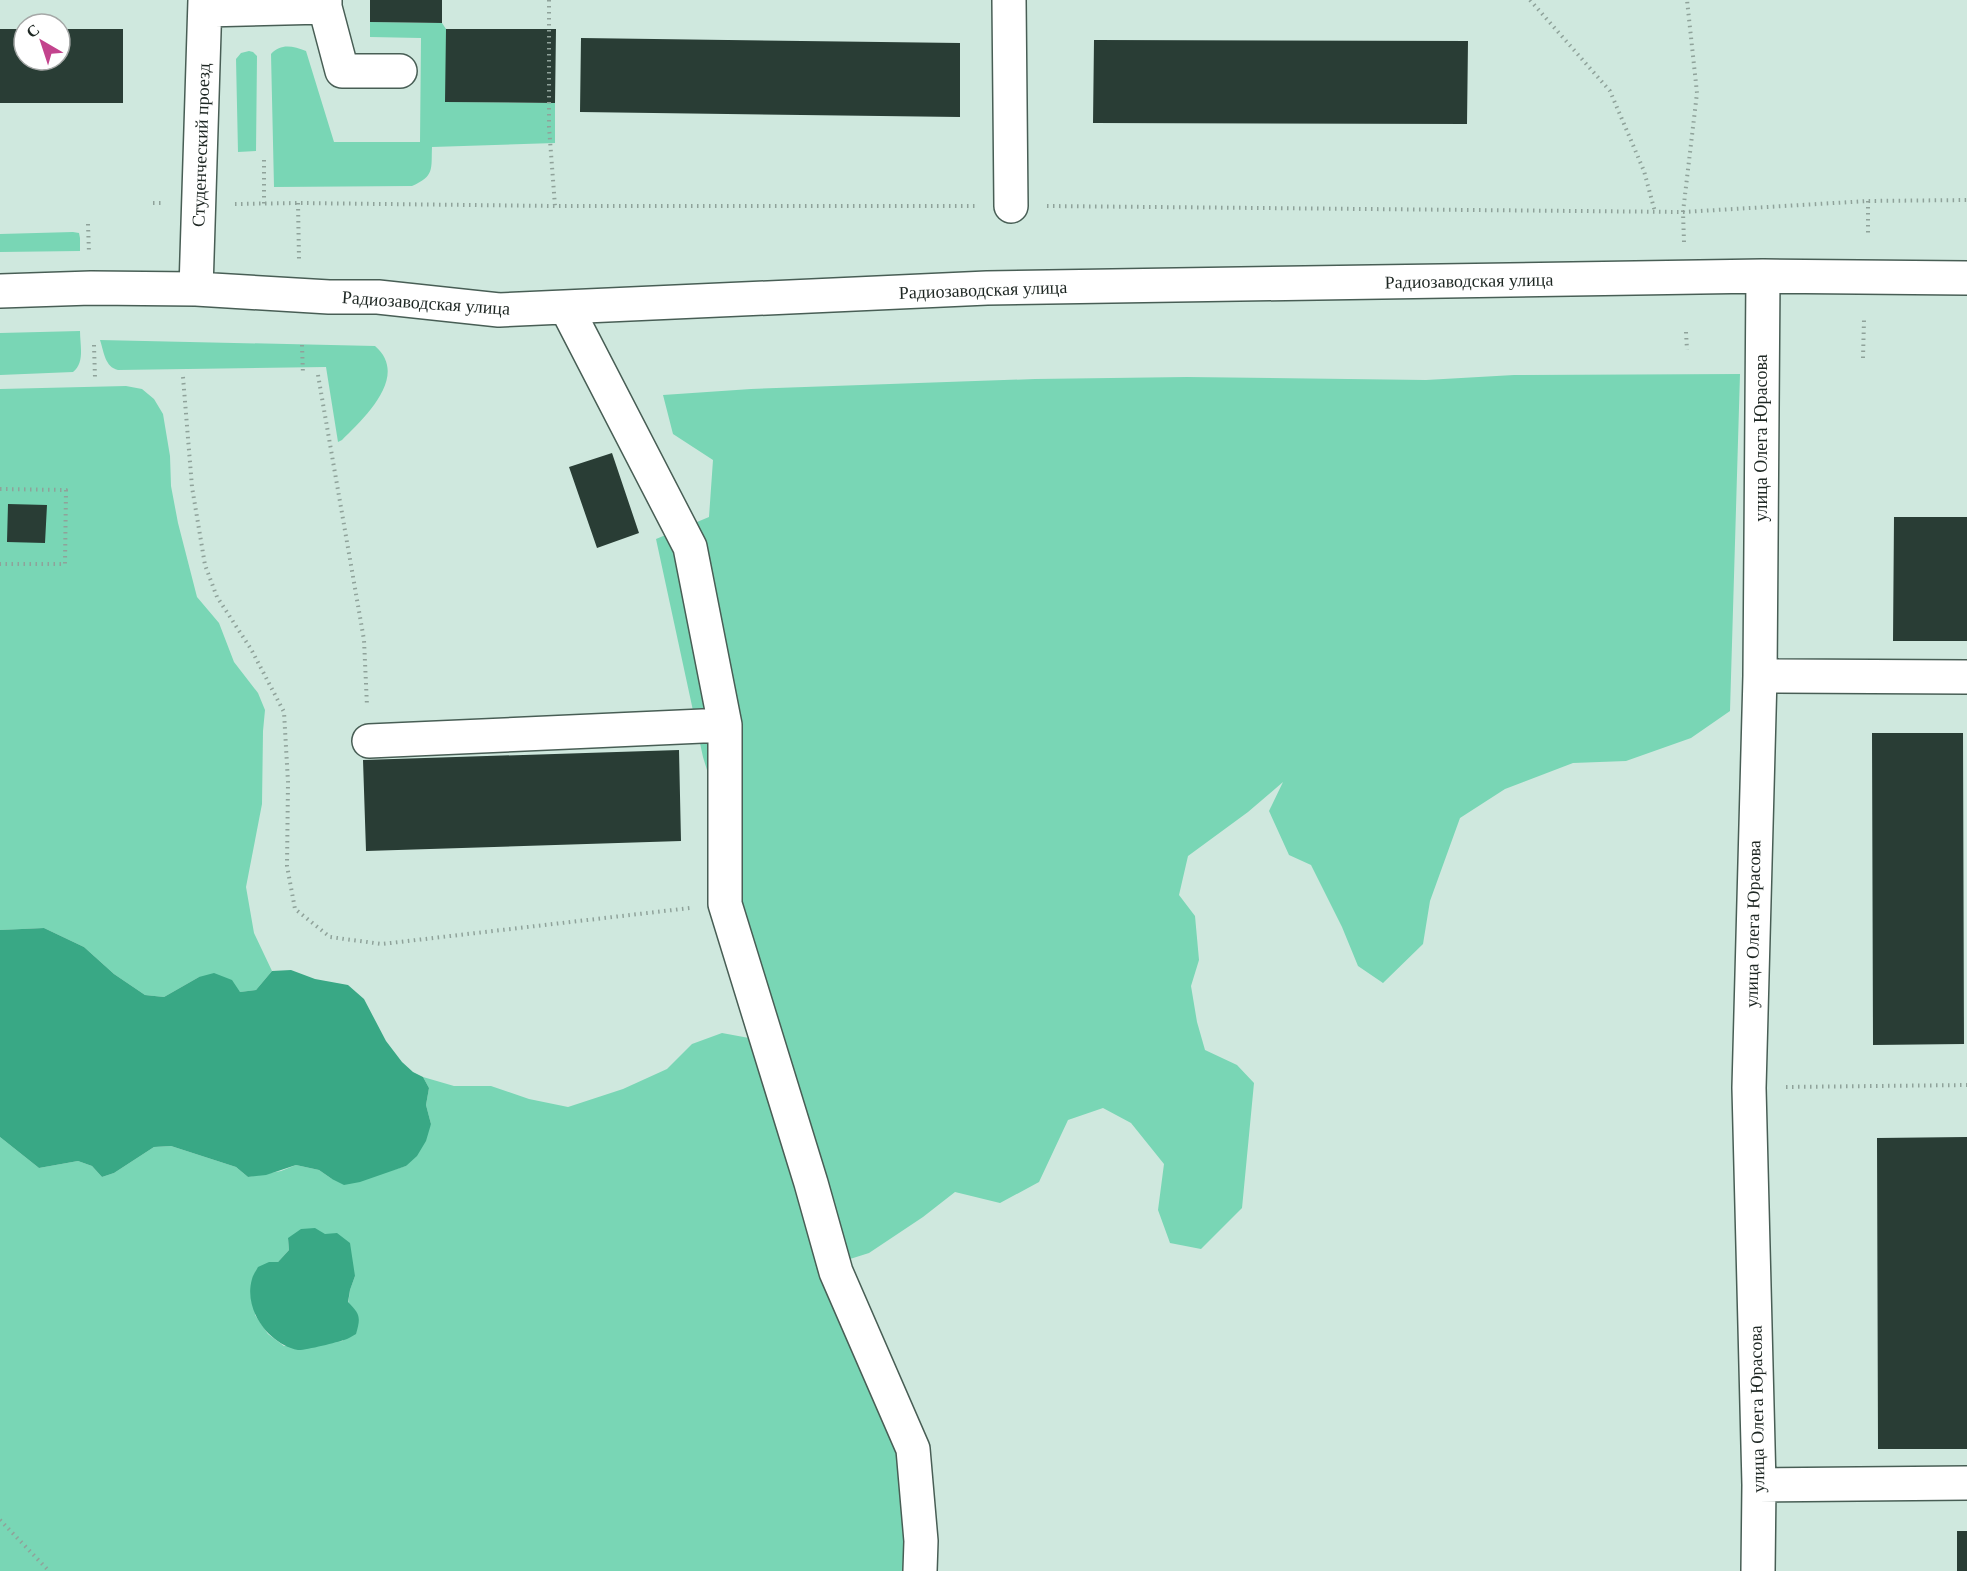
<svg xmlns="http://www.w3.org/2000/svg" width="1967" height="1571" viewBox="0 0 1967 1571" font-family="'Times New Roman',serif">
  <rect width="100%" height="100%" fill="#cfe8de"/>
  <path fill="#79d6b5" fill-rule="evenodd" d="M370,22l72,1 4,6v73l109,1v40l-123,4c-1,22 3,29 -20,39l-138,1 -3,-133c10,-11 22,-8 35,-3l28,91h86l1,-104 -51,-1z
    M249,51l4,1 4,4 -1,95 -18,1 -2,-93 5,-6z
    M73,232l6,1 1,5v13l-80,1v-18z
    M80,331c0,14 5,32 -7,41l-73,3v-42z
    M100,340l275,6c35,30 -11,72 -33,94l-4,2 -12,-75 -208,3c-13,-3 -14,-18 -18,-30z
    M1740,374l-10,337 -39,27 -65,23 -53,2 -68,26 -45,29 -30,83 -7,43 -40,39 -25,-17 -16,-39 -31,-62 -22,-10 -20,-44 14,-29 -35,30 -60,44 -9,39 16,21 4,44 -8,26 6,36 8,28 32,15 17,18 -12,125 -41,41 -31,-6 -12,-33 6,-46 -33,-41 -28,-15 -35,12 -29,62 -39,21 -45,-11 -32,25 -54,36 -38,12 -34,-96 -74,-347 -20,-65 -47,-218 53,-22 4,-57 -40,-26 -10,-39 88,-6 284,-10 152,-2 239,3 88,-5z
    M126,386l16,3 12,10 9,15 7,42 1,30 7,37 19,74 22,26 15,39 24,31 7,17 -2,21 -1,73 -16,83 8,46 18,38 -16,19 -16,2 -41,-15 -35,20 -19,-2 -31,-21 -30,-27 -40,-19 -44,2v-541z
    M722,1033l27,5 16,36 116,328 19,60 6,109h-906v-434l39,31 39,-7 14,5 10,11 12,-4 40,-26 17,-1 65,21 12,10 33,-6 15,-6 23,5 13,9 44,-4 30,-9 25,-42 -5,-19 3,-17 -6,-11 31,9h37l38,13 39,8 55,-18 44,-20 25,-25zM288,1238l67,38 -5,14 -7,51 -59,5 -16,-12 -13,-19 14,-53h9l11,-12z"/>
  <path fill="#39a885" d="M44,928l40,19 30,27 31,21 19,2 35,-20 15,-4 18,7 8,12 16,-2 16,-19 19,-1 24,9 33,6 16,14 22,42 16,21 11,10 10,5 6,11 -3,17 5,19 -5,17 -9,15 -11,10 -46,16 -16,3 -12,-6 -13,-9 -23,-5 -30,10 -18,2 -12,-10 -65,-21 -17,1 -40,26 -12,4 -10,-11 -14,-5 -39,7 -39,-31v-207z
    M315,1228l10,6 12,-1 13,10 5,33 -5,14 -2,12c12,12 13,15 8,32 -4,2 -8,5 -12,6 -6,2 -41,11 -46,10 -29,-6 -55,-40 -46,-71 1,-4 4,-8 6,-12l11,-5h9l11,-12 -1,-12 13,-9z"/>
  <path fill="#293d35" d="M370,0h72v23l-72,-1z
    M0,29h24v31h36v-31h63v74h-123z
    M446,29h110l-1,74 -110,-1z
    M581,38l379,5v74l-380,-5z
    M1094,40l374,1 -1,83 -374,-1z
    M612,453l27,80 -42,15 -28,-81z
    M8,504l39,1 -2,38 -38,-1z
    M1894,517h73v124h-74z
    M1872,733h91l1,311 -91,1z
    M679,750l2,91 -315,10 -3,-91z
    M1967,1137v312h-89l-1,-311z
    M1957,1531h10v40h-10z"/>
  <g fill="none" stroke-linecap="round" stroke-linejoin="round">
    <g stroke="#485e55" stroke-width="36">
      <path id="minor" d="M1009,0l2,206
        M325,7l17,64h58
        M205,10l120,-3v-7
        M196,289l9,-289
        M0,291l91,-3 105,1 133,8h49l121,13 488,-22 776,-12 204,2
        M566,307l124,240 35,178v179l86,279 25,89 77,177 8,92 -1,30
        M1760,676l207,1
        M369,741l356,-16
        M1759,1485l208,-2
        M1758,1571l1,-86 -10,-397 11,-412 3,-400"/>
    </g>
    <path stroke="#8fa29a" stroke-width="4" stroke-dasharray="1.5 4.5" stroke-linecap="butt" d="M549,0v127l6,79
      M1530,0l80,91 34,80 11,41
      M264,160v44
      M1868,201v34
      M153,203h11
      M298,203l1,56
      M235,204l63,-1 257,3h422
      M1047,206l636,6 185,-11 99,-1
      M88,224l1,29
      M1684,242l-1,-30 14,-119 -10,-93
      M1686,332l1,18
      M94,345l1,33
      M302,345l1,30
      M1863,358l1,-38
      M318,375l46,265 3,66
      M183,377l9,110 13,78 12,32 34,52 33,63 4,70 -1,84 8,43 35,28 52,7 308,-36
      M0,489l66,1 -1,74h-65
      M1786,1087l181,-2
      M0,1520l49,51"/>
    <use href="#minor" stroke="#fff" stroke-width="33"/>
  </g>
  <g text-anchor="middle" stroke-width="6" stroke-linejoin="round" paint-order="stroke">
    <g font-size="18" fill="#1d2622" stroke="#fff">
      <text transform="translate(201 145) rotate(-88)" y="6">Студенческий проезд</text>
      <text transform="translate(1469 281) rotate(-1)" y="6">Радиозаводская улица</text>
      <text transform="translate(983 290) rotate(-2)" y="6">Радиозаводская улица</text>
      <text transform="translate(426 303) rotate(4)" y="6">Радиозаводская улица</text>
      <text transform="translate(1761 438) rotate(-90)" y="6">улица Олега Юрасова</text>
      <text transform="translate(1753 924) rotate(-89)" y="6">улица Олега Юрасова</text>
      <text transform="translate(1757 1409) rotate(-91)" y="6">улица Олега Юрасова</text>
    </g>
  </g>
  <g transform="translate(42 42) rotate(321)"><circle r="28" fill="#ffffff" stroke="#a5a8a7" stroke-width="1.5"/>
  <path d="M0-4.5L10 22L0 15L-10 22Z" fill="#c3438d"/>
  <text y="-9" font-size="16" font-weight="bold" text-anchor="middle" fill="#1d2622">С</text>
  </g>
</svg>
